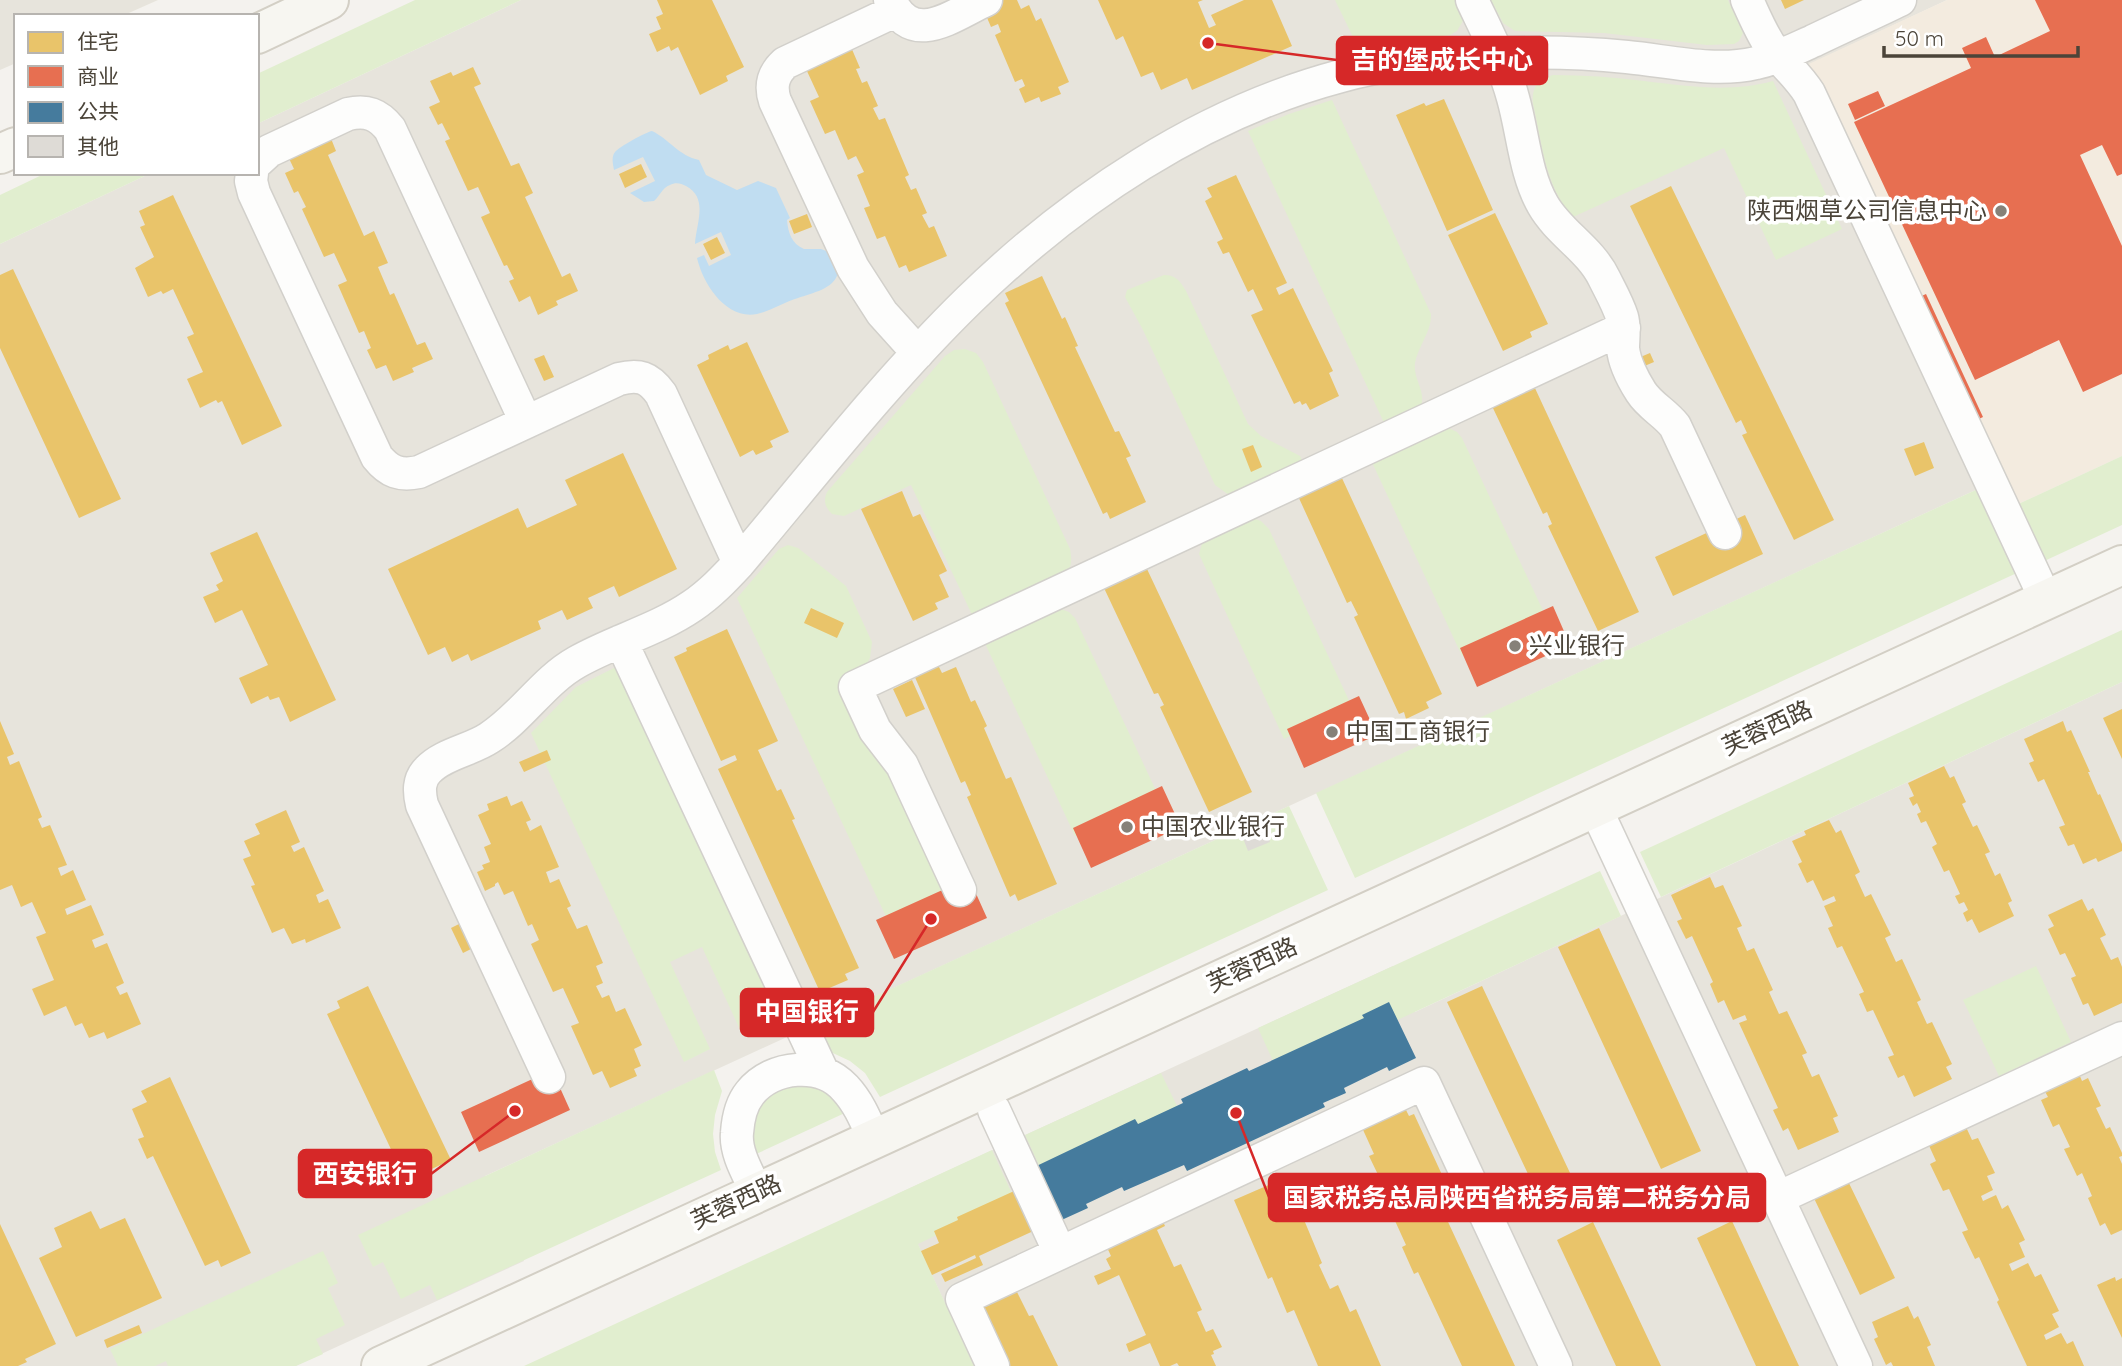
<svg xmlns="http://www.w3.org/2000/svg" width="2122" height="1366" viewBox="0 0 2122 1366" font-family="Quicksand,'Noto Sans SC',sans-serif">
  <rect width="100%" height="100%" fill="#f4f2ee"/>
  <path fill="#e7e4dc" d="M0,0h158l-36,16h-106v47l-16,7z
    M521,0h1426l-160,75 193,413 -1495,688 39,85 -229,105h-295v-1122l151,-71h106v-49z
    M2122,682v684h-1148l-79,-171 498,-229 22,46z"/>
  <path fill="#f3ebdf" d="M1947,0h175v456l-108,50 -227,-432z"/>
  <path fill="#e1eecf" d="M415,0h106l-264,124v-50z
    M1335,0h127l2,19 -7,12 -7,4 -76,11 -10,-1 -11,-8z
    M1491,0h237l15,33 -4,8 -5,3 -27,1 -103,-12 -89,-2 -12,-8z
    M1553,75c30,0 61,2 91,6 44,5 86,12 129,0l69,148 -66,31 -52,-112 -151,69c-28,-30 -31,-74 -40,-113 -2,-16 5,-25 20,-29z
    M1332,100l99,214c1,17 -13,32 -16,49 -2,17 11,27 6,44l-35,20 -138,-296 41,-17z
    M46,173h105l-151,71v-49z
    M1164,275c12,0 16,6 22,16l62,133 13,12 39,20 3,6 -74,33 -14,-10 -72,-155 -18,-33 2,-7z
    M965,349l11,4 7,9 87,187c2,10 2,17 -4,26l-92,44 -63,-134 -67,31 -12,-2c-7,-7 -9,-13 -5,-22l118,-136 9,-6z
    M1446,427l11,5 5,6 84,179 -84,39 -92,-198z
    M2122,456v69l-82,38 -26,-57z
    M1980,488l39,84 -664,306 -39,-85z
    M1252,518l9,3 8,8 83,178 -68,32 -85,-185 4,-14z
    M788,545l10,3 48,38 26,56 -2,16 -6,11 24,94 63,131 -62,29 -152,-325 42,-49z
    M1058,608l11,4 6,6 84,179 -84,39 -92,-197z
    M2122,630v52l-461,215 -21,-45z
    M620,665l163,350 -41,19 -40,-87 -32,15 40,87 -26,13 -153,-329 45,-46z
    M1289,806l39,84 -448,207 -15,-24 -15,-12 -28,-13 -14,-21z
    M1600,871l21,45 -574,267 -22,-48 136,-62 16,33 96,-45 -15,-33z
    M2036,966l35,76 -72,34 -36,-76z
    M714,1070l8,21 -7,24 -2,19 2,18 6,18 -284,130 -7,-15 -29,14 -18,-37 -10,5 -15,-32z
    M799,1083c24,4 33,9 48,29l-93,43c-10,-41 4,-63 45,-72z
    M992,1150l22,48 -96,46 56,122h-450z
    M323,1251l15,32 -10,5 17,37 -29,14 7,15 -27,12h-128l-2,-5 -11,5h-37l-8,-17z"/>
  <path fill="#c0ddf1" d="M652,131c17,8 27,25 47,29l7,15 31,15 21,-9 18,7 14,30 -3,2c1,13 5,24 17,29h17l8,3 9,21c-4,16 -26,20 -40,25 -14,4 -27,13 -41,16 -31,6 -54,-30 -60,-56l7,-3 5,11 22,-11 -10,-23 -26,12c1,-20 14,-46 -9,-58 -5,-3 -11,-4 -16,-1 -8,3 -10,11 -16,16l-10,1 -14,-9 25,-12 -12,-24 -29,13c-1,-6 -3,-13 1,-18 4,-5 31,-20 37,-21z"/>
  <path fill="#e9c46a" d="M657,0h55l32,67 -18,9 2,5 -28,14 -22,-48 -7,4 -2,-5 -12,6 -8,-18 12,-5 -5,-12 7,-3z
    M997,0h20l4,9 8,-4 7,16 5,-3 28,64 -11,5 3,7 -20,8 -2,-5 -14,6 -6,-14 6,-3 -3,-7 -7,3 -20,-47 6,-3 -3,-8 -7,3 -6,-14z
    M1098,0h105l-5,2 11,26 7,-3 -5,-10 33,-15h28l20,46 -100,44 -5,-12 -26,12 -8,-18 -12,5 -18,-41 -7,4z
    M1781,0h23l-19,9z
    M848,40l12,28 -4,1 6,14 5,-2 11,25 -5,2 6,12 6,-2 24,57 -4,2 6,13 5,-2 11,25 -5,2 7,13 5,-2 13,30 -38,16 -3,-7 -7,3 -14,-32 -8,3 -13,-31 6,-2 -13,-31 7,-3 -8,-16 -8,4 -13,-30 -10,4 -15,-33 9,-4 -13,-28z
    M473,67l8,17 -7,3 37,79 8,-3 14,30 -8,4 37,80 8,-4 8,18 -22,10 2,4 -20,10 -8,-19 -11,6 -10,-21 5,-2 -7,-14 -3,1 -23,-49 9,-4 -12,-26 -10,4 -23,-50 5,-2 -8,-16 -4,2 -9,-18 11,-5 -10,-21 21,-9 2,4z
    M1444,99l49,111 -46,21 -51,-116 28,-12 2,3z
    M330,136l6,15 -8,4 36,81 10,-5 14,32 -10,4 12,28 4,-2 23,52 8,-3 8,17 -21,9 2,4 -21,9 -7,-16 -10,4 -9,-19 4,-2 -7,-17 -5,2 -21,-48 9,-4 -13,-28 -10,4 -22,-48 4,-2 -8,-16 -4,2 -9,-20 9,-4 -9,-19z
    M641,164l6,13 -22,11 -6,-14z
    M1236,175l51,108 -11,5 3,7 14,-7 40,83 -4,2 10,23 -29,14 -4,-7 -4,2 -2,-4 -6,3 -43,-89 12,-5 -10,-21 -5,3 -19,-40 -6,2 -6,-12 6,-3 -18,-38 7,-4 -5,-9z
    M1671,186l163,334 -40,20 -52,-105 5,-2 -6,-13 -5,3 -106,-217z
    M173,195l109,231 -40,19 -20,-44 -4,2 -2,-3 -16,8 -13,-29 16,-7 -16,-35 7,-3 -21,-45 -10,5 -2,-3 -13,6 -13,-29 19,-11 -14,-30 5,-2 -6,-14z
    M1495,213l53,111 -18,8 2,5 -29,14 -55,-116z
    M807,214l5,13 -18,7 -5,-13z
    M717,237l8,16 -14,7 -8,-16z
    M13,269l108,230 -42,19 -79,-170v-73z
    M1042,276l20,43 3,-2 13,29 -3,1 40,85 4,-1 12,25 -5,2 20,44 -36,17 -3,-7 -4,2 -98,-211 4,-2 -4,-8z
    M747,342l42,90 -19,9 3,6 -17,8 -3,-5 -13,7 -43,-92 12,-6 -1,-4 20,-10 2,5z
    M1650,353l4,9 -19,8 -4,-9z
    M544,355l10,22 -10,4 -10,-22z
    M1534,386l105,226 -41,19 -50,-105 4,-2 -5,-12 -4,2 -51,-108z
    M1924,442l10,26 -19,8 -11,-27z
    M1253,445l9,22 -11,5 -9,-23z
    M623,453l54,116 -58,28 -5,-11 -26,12 5,10 -26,12 -5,-10 -24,11 3,8 -70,32 -3,-7 -16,8 -7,-15 -17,8 -40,-86 130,-61 9,20 50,-23 -12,-25z
    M1341,476l101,218 -16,8 3,6 -23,11 -2,-7 -5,2 -45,-97 4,-2 -7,-14 -4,2 -49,-107z
    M902,491l11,26 7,-3 27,57 -8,4 10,22 -14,6 3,6 -25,12 -52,-112z
    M1745,515l18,39 -90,42 -18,-39z
    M257,532l79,168 -46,22 -11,-25 -9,3 -2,-4 -17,8 -12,-26 29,-13 -26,-55 -27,13 -12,-26 16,-7 -3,-5 7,-4 -13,-28z
    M1147,569l105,223 -43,20 -49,-105 4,-2 -6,-12 -4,1 -50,-106z
    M811,608l33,15 -7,15 -33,-15z
    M727,629l51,112 -20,9 19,41 4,-2 14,30 -3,1 67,148 -14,6 3,6 -28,12 -102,-223 19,-9 -2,-5 -14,6 -47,-104 13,-6 -1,-3z
    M938,665l4,8 14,-6 15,35 4,-2 12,26 -3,2 22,51 5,-2 46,107 -39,17 -3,-7 -5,3 -43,-100 4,-2 -6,-14 -4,2 -47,-108z
    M912,680l13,29 -19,8 -13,-28z
    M2122,709v50l-19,-41z
    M0,721l14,33 -7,3 3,8 9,-4 23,56 -4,2 4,9 8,-3 17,40 -9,3 3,8 12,-6 13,30 -21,9 2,6 24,-10 13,30 -12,5 3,8 12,-5 17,40 -8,4 4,8 7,-3 14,32 -34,15 -3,-7 -15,6 -7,-15 -7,3 -9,-20 -22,10 -12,-27 22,-9 -18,-43 10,-4 -14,-31 -11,5 -9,-22 -12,5z
    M2063,721l4,11 4,-2 19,42h-2l10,23 2,-1 22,50v7l-24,11 -2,-4 -13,6 -9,-20 -6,2 -9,-19 6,-2 -21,-46 -6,3 -9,-19 5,-2 -10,-22z
    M547,750l4,10 -27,12 -5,-10z
    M1944,766l6,12 4,-2 12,26 -4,2 11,23 4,-2 13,27 -5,2 10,22 5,-3 12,28 -4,2 6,13 -35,17 -7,-14 -5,3 -4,-9 5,-3 -4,-8 -5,2 -4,-8 5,-2 -11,-24 -5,2 -12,-25 5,-3 -11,-23 -5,2 -4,-9 4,-2 -4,-9 -4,3 -4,-8 5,-2 -6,-13z
    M507,796l4,10 11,-5 9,19 -5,2 4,9 11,-6 18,42 -13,5 4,11 9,-4 12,27 -4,2 10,21 10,-4 16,38 -7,3 7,17 -7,3 6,12 7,-3 7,17 9,-4 17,37 -8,4 7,17 -7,3 3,7 -27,12 -8,-17 -9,4 -22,-49 8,-3 -16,-35 -10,4 -22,-48 8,-4 -7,-16 -4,2 -15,-35 -9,4 -6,-13 -3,2v2l-10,5 -8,-19 7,-3 -2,-4 8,-3 -6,-15 7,-3 -13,-29 11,-5 -2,-6z
    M286,810l14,32 -9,4 3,6 10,-5 20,44 -8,4 3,8 9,-4 13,29 -35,15 -1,-4 -13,5 -8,-16 -12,5 -21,-47 4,-1 -12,-26 8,-3 -7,-15 16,-7 -5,-10z
    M1829,820l7,13 5,-3 19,42 -5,3 10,22 6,-3 20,41 -6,3 11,24 6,-3 19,41 -4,2 10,22 5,-2 20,42 -6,3 6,12 -38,18 -10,-22 -6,3 -10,-21 6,-2 -21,-45 -6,2 -8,-18 5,-2 -22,-46 -5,2 -9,-20 5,-2 -9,-20 12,-5 -2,-5 -11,5 -10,-21 -6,3 -9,-19 4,-2 -10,-21 14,-6 -2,-4z
    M1710,877l5,11 8,-3 19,41 -5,2 10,23 7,-3 19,42 -4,2 10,22 8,-3 20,42 -5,2 10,22 7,-3 19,42 -5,2 6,14 -41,18 -10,-22 -5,3 -10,-21 5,-2 -39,-85 8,-3 -2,-5 -12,5 -9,-20 -6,3 -8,-19 3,-2 -21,-46 -6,3 -9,-18 5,-2 -11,-24z
    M2082,899l6,12 5,-3 13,27 -6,3 11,22 7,-3 4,10v36l-28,13 -6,-13 -5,2 -12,-27 5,-2 -11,-23 -5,2 -12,-26 6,-3 -6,-11z
    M459,924l12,25 -8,4 -12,-25z
    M1599,928l102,223 -40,18 -103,-222z
    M368,986l83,174 -45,21 -79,-167 13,-6 -3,-7z
    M1482,986l97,206 -35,16 -97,-206z
    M2077,1069l5,12 6,-3 13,28 -5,2 10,21 4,-2 12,26v3l-3,1 3,7v66l-11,5 -6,-12 -5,3 -12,-28 4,-2 -10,-23 -5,3 -13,-27 6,-2 -11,-23 -6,3 -12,-27 7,-3 -6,-11z
    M170,1077l81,176 -30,14 -3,-7 -13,6 -52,-110 -6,3 -9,-20 6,-2 -12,-28 15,-7 -6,-11z
    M1402,1102l7,14 5,-2 35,76 -13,6 79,170h-53l-44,-94 -4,2 -12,-27 4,-2 -15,-33 8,-3 -13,-28 -4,2 -13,-27 5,-2 -15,-33z
    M1966,1127l6,13 6,-2 17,35 -8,3 6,14 -12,6 2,5 13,-6 6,14 6,-4 17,35 -6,3 6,14 -16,7 3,7 16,-8 7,14 6,-3 18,37 -7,3 7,13 -15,8 2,5 15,-7 6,11 6,-3 11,25h-57l-30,-64 2,-2 -20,-43 -4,2 -13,-27 6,-2 -19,-41 -6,2 -13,-27 6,-3 -10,-22z
    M1846,1177l49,101 -35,17 -48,-101z
    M1280,1180l11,25 6,-2 25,60 -3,2 11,24 8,-4 12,27 6,-3 25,57h-63l-24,-56 -7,3 -15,-36 -4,2 -34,-79z
    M1023,1187l19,40 -63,29 4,9 -38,17 -4,-8 35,-16 -1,-3 -43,20 -11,-24 18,-8 -5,-12 24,-11 -1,-3z
    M91,1211l9,18 25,-11 37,80 -86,39 -37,-79 23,-11 -8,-19z
    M1158,1211l7,15 -8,4 17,37 7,-3 21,46 -5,2 9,20 7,-3 9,18 -9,4 1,3 -3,1 5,11h-37l-2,-3 -7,3h-10l-10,-23 -21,9 -3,-8 20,-9 -27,-60 -21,10 -4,-9 17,-7 -5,-10 5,-3 -7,-15z
    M1732,1221l67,145h-43l-59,-128z
    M1593,1222l68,144h-45l-59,-126z
    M0,1224l56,120 -31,15 2,3 -9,4h-18z
    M2115,1277l1,4 6,-3v60l-25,-53z
    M1016,1290l13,26 4,-1 25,51h-66l-18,-55z
    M1908,1306l6,13 4,-3 13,29 -4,2 8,19h-42l-2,-4 -5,3 -12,-26 4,-2 -6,-15z
    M139,1325l3,8 -35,15 -3,-8z"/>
  <path fill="#e76f51" d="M2035,0h87v174l-5,2 -15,-31 -22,10 42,91v128l-39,18 -24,-52 -84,40 -121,-258 117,-54 -9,-20 24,-11 9,20 55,-26z
    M1878,91l7,15 -30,14 -7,-16z
    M1926,294l57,123 -21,10 -58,-123z
    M1553,606l17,39 -93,42 -17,-39z
    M1359,696l18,39 -73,33 -17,-39z
    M1162,786l19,41 -90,41 -18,-40z
    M969,878l18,40 -93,41 -18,-39z
    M552,1070l18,40 -91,42 -18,-40z"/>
  <path fill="#457b9d" d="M1389,1002l27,56 -27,13 -2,-4 -43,21 2,5 -23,10 2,4 -138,64 -3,-6 -60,26 -2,-4 -36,17 2,4 -33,15 -29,-52 109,-52 3,5 45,-21 -2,-4 66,-31 2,3 115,-53 -2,-3z"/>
  <path fill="#dedbd6" d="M1263,824l7,18 -22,9 -7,-18z"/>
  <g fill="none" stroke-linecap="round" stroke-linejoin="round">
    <g stroke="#d2d0cb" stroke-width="35">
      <path id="street" d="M890,0c23,48 61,16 96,0
        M1472,0c15,32 32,64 41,98 10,35 12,76 30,107 16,28 47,44 61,73 6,12 14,26 18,39 3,10 1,21 1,31 1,14 11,33 18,44 9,14 24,21 34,34l50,107
        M1747,0c8,17 15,35 26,50 12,15 26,27 36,43l237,507
        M895,11l-110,52c-12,11 -15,23 -10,38l78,167 29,45 36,40
        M257,162l12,-11 79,-37c19,-4 30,0 42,15l136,293
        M252,173l-1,8 3,12 123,264c12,15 23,19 42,15l200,-93c20,-5 30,-2 42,15l78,169
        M621,641l202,432
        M1595,807l261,559
        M960,890l-58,-125 -27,-35 -20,-43 769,-359
        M549,1077l-127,-272c-3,-13 -4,-25 6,-35 15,-16 43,-20 61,-32 33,-21 54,-57 88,-76 37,-21 80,-32 115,-56 18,-12 33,-28 47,-43 75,-89 147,-182 230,-263 104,-101 232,-187 372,-224 44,-12 90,-17 135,-21 50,-4 101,-3 151,2 42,4 87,16 129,6 20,-4 39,-14 57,-22 29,-14 58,-27 87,-41
        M994,1110l66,143
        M757,1193c-8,-18 -22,-40 -20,-60 1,-15 4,-29 13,-40 22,-28 71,-32 95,-5 14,15 21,33 29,51
        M1778,1198l344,-160
        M993,1366l-31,-67 462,-216 132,283"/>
    </g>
    <g stroke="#d3cfc5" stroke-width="42">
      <path id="secondary" d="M257,34l72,-34
        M0,154l16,-7
        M381,1366l1741,-801"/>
    </g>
    <use href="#street" stroke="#fdfdfc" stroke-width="32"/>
    <use href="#secondary" stroke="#f7f6f1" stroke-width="38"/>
  </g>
  <g fill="#868178" stroke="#fff" stroke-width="2.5">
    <circle cx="2001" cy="211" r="7"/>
    <circle cx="1515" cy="646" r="7"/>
    <circle cx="1332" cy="732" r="7"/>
    <circle cx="1127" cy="827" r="7"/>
  </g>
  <g text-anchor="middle" stroke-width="7" stroke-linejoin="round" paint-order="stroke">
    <g font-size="24" fill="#4b4439" stroke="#fff" text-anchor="start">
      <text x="1987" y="219" text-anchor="end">陕西烟草公司信息中心</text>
      <text x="1529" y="654">兴业银行</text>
      <text x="1346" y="740">中国工商银行</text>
      <text x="1141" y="835">中国农业银行</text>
    </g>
    <g font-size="24" fill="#4b4439" stroke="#fff">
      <text transform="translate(1767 728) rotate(-25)" y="8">芙蓉西路</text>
      <text transform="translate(1252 965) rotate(-25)" y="8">芙蓉西路</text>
      <text transform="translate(736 1202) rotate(-25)" y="8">芙蓉西路</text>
    </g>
  </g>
  <path fill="none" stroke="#d62828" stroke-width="2.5" d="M1208 43L1337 60M931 919L873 1012M515 1111L431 1174M1236 1113L1269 1197"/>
  <g fill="#d62828" stroke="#fff" stroke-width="2.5">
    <circle cx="1208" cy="43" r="7"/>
    <circle cx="931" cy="919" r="7"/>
    <circle cx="515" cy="1111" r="7"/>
    <circle cx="1236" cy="1113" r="7"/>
  </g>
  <g fill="#d62828" stroke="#d62828" stroke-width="2.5">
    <rect x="1337" y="37" width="210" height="47" rx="7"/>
    <rect x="741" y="989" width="132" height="47" rx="7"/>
    <rect x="299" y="1150" width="132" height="47" rx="7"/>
    <rect x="1269" y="1174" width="496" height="47" rx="7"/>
  </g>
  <g font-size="26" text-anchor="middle" font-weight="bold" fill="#fff">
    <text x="1442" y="69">吉的堡成长中心</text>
    <text x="807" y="1021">中国银行</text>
    <text x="365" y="1183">西安银行</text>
    <text x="1517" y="1207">国家税务总局陕西省税务局第二税务分局</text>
  </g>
  <rect x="14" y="14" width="245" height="161" fill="#ffffff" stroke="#b7b4b0" stroke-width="2"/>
  <rect x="28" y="32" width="35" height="21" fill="#e9c46a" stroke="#b7b4b0" stroke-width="2"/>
  <text x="77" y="49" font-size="21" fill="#4b4439">住宅</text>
  <rect x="28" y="66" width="35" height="21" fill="#e76f51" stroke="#b7b4b0" stroke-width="2"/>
  <text x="77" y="84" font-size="21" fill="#4b4439">商业</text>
  <rect x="28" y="102" width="35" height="21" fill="#457b9d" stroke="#b7b4b0" stroke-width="2"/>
  <text x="77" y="119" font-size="21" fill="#4b4439">公共</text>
  <rect x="28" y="136" width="35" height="21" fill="#dedbd6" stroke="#b7b4b0" stroke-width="2"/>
  <text x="77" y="154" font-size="21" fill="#4b4439">其他</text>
  <path d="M1884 46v10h194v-10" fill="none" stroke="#4b4439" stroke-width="3.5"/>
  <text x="1895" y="46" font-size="21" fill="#4b4439" stroke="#ffffff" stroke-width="5" paint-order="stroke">50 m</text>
</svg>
